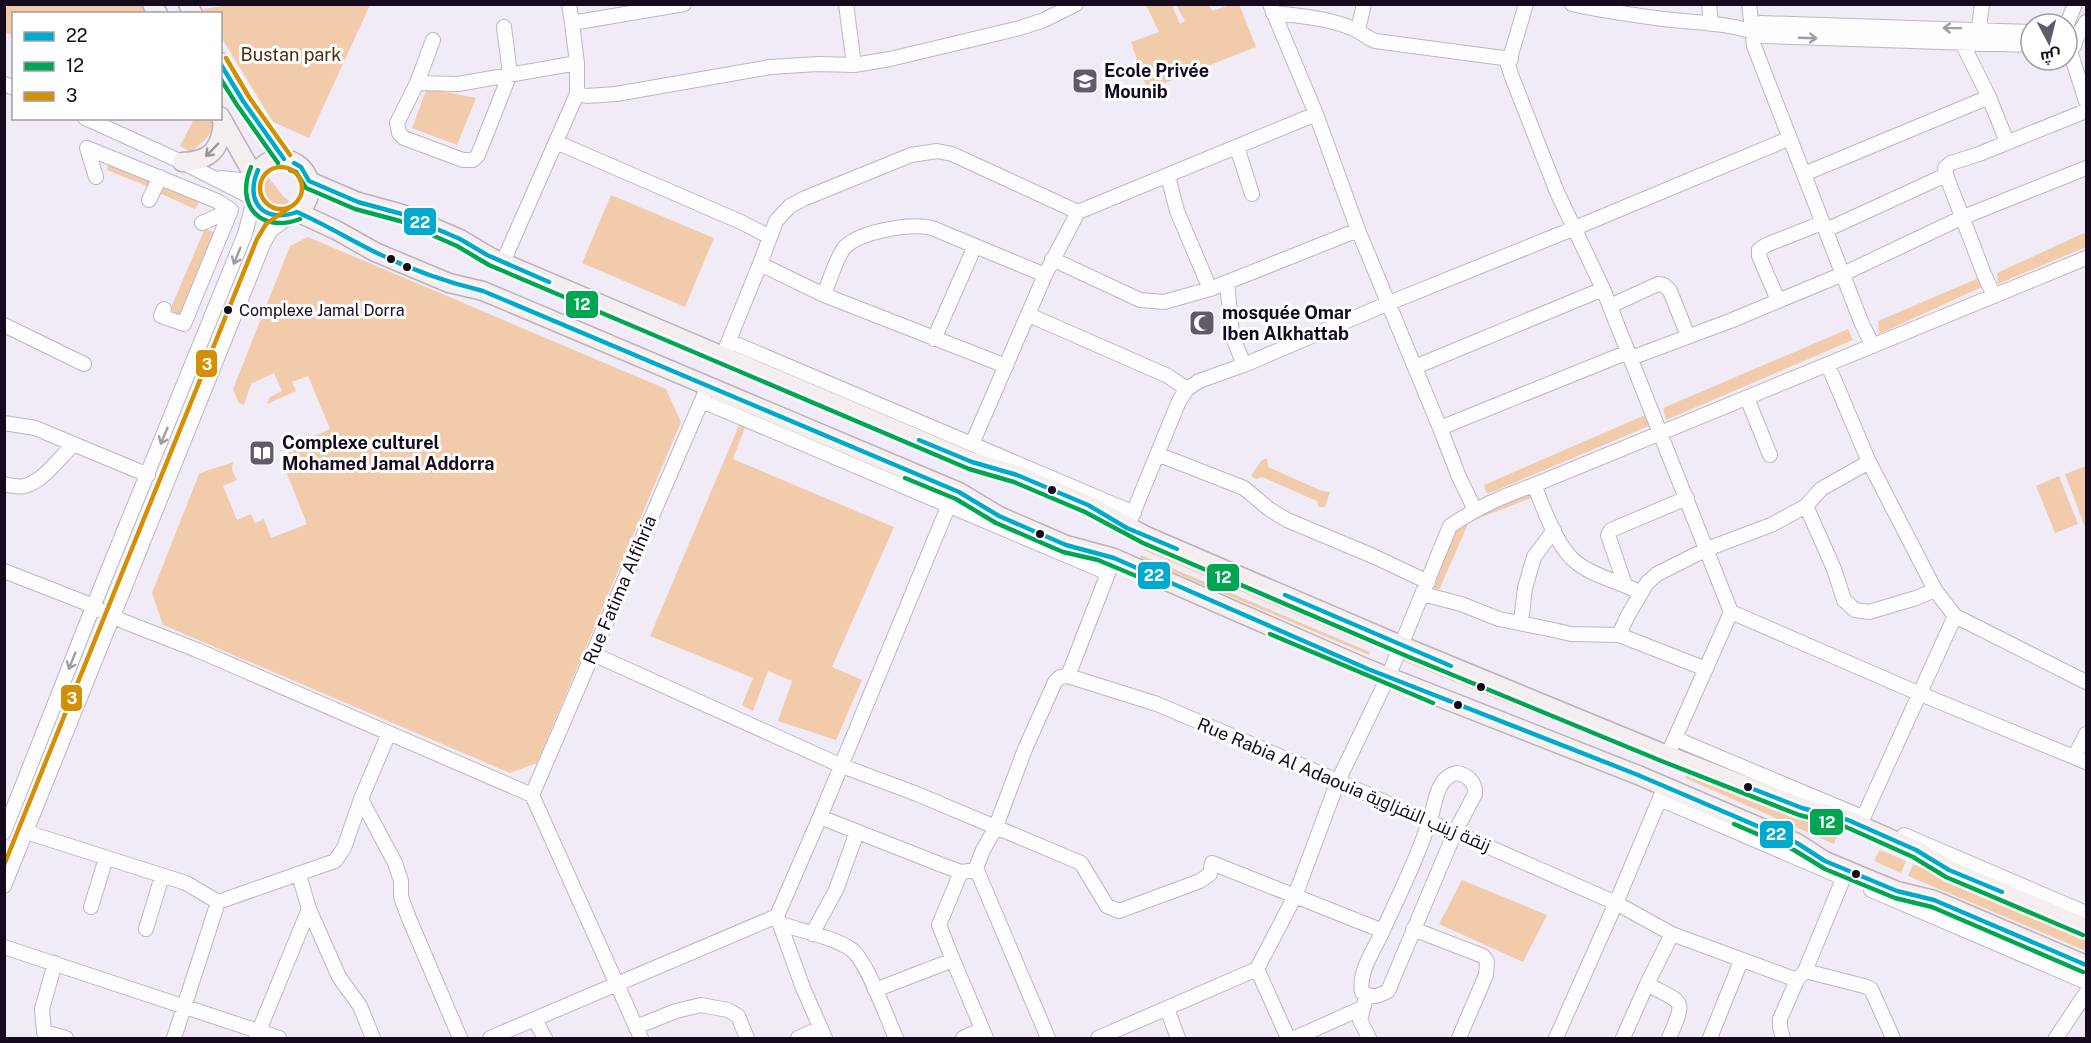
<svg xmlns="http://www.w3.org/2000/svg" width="2091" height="1043" viewBox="0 0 2091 1043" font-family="'Public Sans',Cairo,sans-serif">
  <rect width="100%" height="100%" fill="#f1ebf8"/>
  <path fill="#f2ccaa" d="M1239,4l17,43 -109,43 -16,-48 28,-10 -13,-27h26l8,19 5,-3 -9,-16h33l3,6 18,-6z
    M5,5h144l5,8 -140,1 -1,22 -8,-4z
    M229,5h141l-61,133 -36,-16 -52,-85 -1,-23 -14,-1 -3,-4z
    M427,88l49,10 -19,47 -45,-17z
    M194,119h18c5,13 -11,24 -21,33l-11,-6z
    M109,163l43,17 -3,7 -42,-17z
    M265,173l18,23 12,10c-24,14 -48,-10 -30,-33z
    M162,185l37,17 -4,7 -36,-16z
    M611,195l103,43 -29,69 -103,-44z
    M205,228l11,6 -36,81 -10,-5z
    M2086,232v15l-88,37 -1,-11z
    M308,237l358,152 15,33 -144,341 -27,10 -347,-148 -11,-32 47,-119c13,-6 21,-7 34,-12l-1,8 5,10 -14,6 14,34 14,-6 4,9 9,-4 7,19 36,-14 -23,-58 6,-19 40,-18 -22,-53 -16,6 4,9 -29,13 3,-7 12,-6 -8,-18 -23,11 -7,21 -5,-2 -6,-14 57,-143z
    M1981,277l3,9 -105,48 -1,-13z
    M1848,329l5,11 -187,80 -3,-12z
    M1645,415l4,11 -162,68 -3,-9z
    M740,423l6,2 -13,34 161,68 -62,140 30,13 -26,60 -58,-19 14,-40 -24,-10 -15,40 -11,-6 11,-27 -103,-42z
    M1267,458l1,9 54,24 8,1 -5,15h-6l-2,-6 -55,-24 -6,2 -5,-3 10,-15z
    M2086,466v64l-21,-56z
    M2059,476l19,48 -23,9 -19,-47z
    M1533,487l1,10 -65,25 -30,68 -7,-3 29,-72z
    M1145,547l229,97 -1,3 -229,-97z
    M1141,555l229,97 -1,3 -229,-97z
    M1405,649l250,103 -4,9 -250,-101z
    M1689,769l149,63 -4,12 -149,-66z
    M1880,850l26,11 -5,12 -27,-12z
    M1913,864l173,72v15l-178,-75z
    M1462,880l85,35 -24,47 -84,-38z"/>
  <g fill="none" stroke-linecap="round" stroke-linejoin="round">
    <g stroke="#bdb6c5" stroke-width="16">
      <path id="minor" d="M569,4l3,19
        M846,4l8,61
        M1270,4l46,110 42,116 82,198 19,49 16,33
        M1526,4l-18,61 4,12 45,115 46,97 128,323 187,81 168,69
        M1572,4c30,7 61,11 91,15 33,4 69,3 100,17l268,9
        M1709,4l2,20
        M1749,4l5,42 108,278 11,22
        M1273,13c28,3 55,5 81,16 7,3 13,9 21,12l136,18
        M2067,24l8,-20
        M504,27l6,47 -32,81 -5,5h-10l-59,-22 -5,-5 -2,-10 20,-40 41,1 119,-21
        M1358,30l6,-26
        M1751,30l10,-7 270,9
        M2067,32l7,2 2,5 -2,7 -7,2
        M1978,35l4,-31
        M2076,39l10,-17
        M1962,43l27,54 18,45
        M2069,48l17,53
        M417,83l16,-43
        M4,84l10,4
        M577,94l10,2 29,-2 154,-27 48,-3 36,1 36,-6 130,-31 24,-8 32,-16
        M85,118l97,44 71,36
        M556,142l185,80 29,15
        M1237,147l15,47
        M87,148l130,53 14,9
        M87,148l9,29
        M1804,174l185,-77
        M1168,176l9,35 33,78
        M221,178l31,3
        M149,200l11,-23
        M202,223l29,-13
        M1826,230l120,-55
        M1052,259l88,41 24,2 46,-13 148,-59
        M503,262l74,-168v-31l-5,-40 112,-19
        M760,264l64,31 182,71
        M1227,282l5,53 12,30
        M824,295c4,-11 14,-41 21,-48 16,-16 66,-24 87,-19l113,47
        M1994,296l-10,-22 -38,-99 -1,-7 6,-5 28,-9 107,-43
        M1778,300l-19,-44v-6l7,-5 56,-22
        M1610,306l48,-22 6,1 6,6 18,45
        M164,309l-3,7 23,8 47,-114
        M1029,315l139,61 19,13
        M4,325l80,39
        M934,339l41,-93
        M729,341l405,172
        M723,355l37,-91 16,-43 14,-15 13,-7 108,-44 26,-4 15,3 126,58
        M1631,358l99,-37 113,-47 118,-56 125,-50
        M1828,365l41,97 66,128
        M1415,367l188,-78
        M1747,398l23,57
        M702,401l406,172
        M4,423l31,5 113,47
        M1440,428l188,-76
        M972,444l73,-169 33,-63 238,-98
        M1157,454l87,34 25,21 18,11 86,36 55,26
        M4,484c8,2 17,4 24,1 18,-7 32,-28 46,-41
        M1534,485c10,24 23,63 43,78 18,14 44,19 64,30
        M1806,506l28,63 10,31 11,10 14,2 47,-14 19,-8 20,26 131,66
        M1127,528l52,-127 8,-12 12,-8 45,-16 145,-62 186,-75 213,-89
        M4,571l77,30 44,21 72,28 335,145 109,243
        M1625,585l-17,-50 3,-5 76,-32
        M1423,594l38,10 38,15 50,10 22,5 48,1 87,34
        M1521,622l4,-34 9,-31 20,-27
        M1619,635l8,-18 20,-34 10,-9 50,-25 64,-24 35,-19 15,-17 48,-27
        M593,654l249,112 75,28 164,69 26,43 12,5 81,-30 10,-7 2,-11 171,68
        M1068,676l89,28 181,77 91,41 26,10 161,71 56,31 125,46
        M1676,739l186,78
        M1671,747l60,-135
        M2075,756l11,-22
        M1457,773c11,2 19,10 18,21l-20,38 -67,159c-9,5 -17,8 -26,1 -4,-22 14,-44 22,-64 17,-37 36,-76 48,-115 4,-16 7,-37 25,-40z
        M532,795l176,-409
        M361,799l34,64 6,18v16l7,19 52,122
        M1660,799l174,75
        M820,817l122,48 19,7 8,-1
        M1863,818l92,-202
        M4,832l89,-225 152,-373 9,-34
        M26,832l160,51 32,19 117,-41 9,-13 17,-49 28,-66
        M1904,835l182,78
        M299,875l10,34 30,68 21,29 13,32
        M4,886l260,-644 7,-12 22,-16
        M1871,890l215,92
        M91,907l15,-49
        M781,924c21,7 53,13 71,26 15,11 35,69 44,88
        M146,929l16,-53
        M1413,929l70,27 4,5 -1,14 -27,63
        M812,934l24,-44 21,-58
        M4,947l275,91
        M953,960l33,78
        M55,963l-13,46 2,23 22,6
        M1257,969l38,-73 43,-115 50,-104 62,-151c28,-19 53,-30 84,-41l552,-227
        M1257,969l31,69
        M1805,971l59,15 7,3 22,49
        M875,990l78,-30 -14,-35 22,-53
        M1365,1001l-5,19 9,18
        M1167,1009l11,29
        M535,1020l10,18
        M636,1027l40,-16 25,-6 27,5 10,6 9,22
        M174,1038l44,-136
        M256,1038l53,-129
        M490,1038l287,-122
        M798,1038l23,-10
        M825,1038l-22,-50 -26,-72 43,-99 128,-310
        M963,1038l19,-9
        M1048,1038l-72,-170 7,-18 12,-21 30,-80 30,-67 5,-5 8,-1 46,-118
        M1098,1038l159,-69
        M1295,1038l67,-30
        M1556,1038l60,-135 47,-112
        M1623,1038l24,-54
        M1669,1038c18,-41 14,-34 -22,-54l25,-50
        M1710,1038l31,-77
        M1783,1038l-3,-11v-8l17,-39 8,-9 36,-87 -3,-18
        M2056,1038l30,-45"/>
    </g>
    <g stroke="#bdb0b8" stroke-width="21">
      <path id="major" d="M152,4l6,10
        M188,4l5,10
        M220,62l23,39 41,58
        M220,116l34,60
        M252 188a29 29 0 1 1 58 0a29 29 0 1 1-58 0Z
        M182,162c29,-1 39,-13 41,-41
        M309,181l49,21 44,12 58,25 32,19 480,204 45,13 71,30 58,31 266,114 255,105 135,53 46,12 68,30 33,20 137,58
        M297,212l39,18 39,22 74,31 34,8 476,201 40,24 67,29 48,13 254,111 270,106 159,68 28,18 72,30 37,9 152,65"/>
    </g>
    <use href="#minor" stroke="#fdfcfe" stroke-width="14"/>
    <use href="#major" stroke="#f5eef1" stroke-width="18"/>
    <g stroke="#fff" stroke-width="9">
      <path id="bus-1" d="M220,63l23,38 41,58
        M294,163l7,4 8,14 49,21 44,12 58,25 27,16 62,27
        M258,170c-14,32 6,54 39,42 27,12 52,27 78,40 34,17 71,30 108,39l476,201 40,24 67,29 48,13 254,111 270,106 159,68 28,18 72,30 37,9 152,65
        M919,440l53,22 45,13 71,30 39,23 50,21
        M1285,595l166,71
        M1748,787l54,21 46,12 68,30 33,20 53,22"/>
    </g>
    <g stroke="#fff" stroke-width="9">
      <path id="bus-2" d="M220,78l17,27 41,58
        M251,167c-16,38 9,67 49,52
        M290,170l6,2 10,16 49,21 45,12 57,25 32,19 480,204 45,13 71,30 58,31 266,114 255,105 135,53 47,12 67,30 33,20 137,58
        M905,478l51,21 40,24 67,29 35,8 62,26
        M1270,634l163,69
        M1734,824l60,26 31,19 70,29 37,9 151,65"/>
    </g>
    <g stroke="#fff" stroke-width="9">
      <path id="bus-3" d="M226,58l23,39 41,58
        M260 188a21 21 0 1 1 42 0a21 21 0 1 1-42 0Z
        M4,865l253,-626 9,-15 23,-16"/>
    </g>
    <use href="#bus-1" stroke="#00a9ce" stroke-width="4.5"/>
    <use href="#bus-2" stroke="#00a651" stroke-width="4.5"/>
    <use href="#bus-3" stroke="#d58f04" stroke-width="4.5"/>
  </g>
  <defs><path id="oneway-shaft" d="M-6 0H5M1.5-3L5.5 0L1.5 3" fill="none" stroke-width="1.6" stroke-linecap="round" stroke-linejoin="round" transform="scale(1.5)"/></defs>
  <g stroke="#a09ba4">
    <use href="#oneway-shaft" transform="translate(1952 28) rotate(-179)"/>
    <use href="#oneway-shaft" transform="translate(1808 38) rotate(2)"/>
    <use href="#oneway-shaft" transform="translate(237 256) rotate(112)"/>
    <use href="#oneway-shaft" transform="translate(164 436) rotate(113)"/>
    <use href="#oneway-shaft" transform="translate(72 661) rotate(112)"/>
  </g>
  <use stroke="#9b939d" href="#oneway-shaft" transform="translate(212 150) rotate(134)"/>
  <defs>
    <g id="school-square" transform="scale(1.35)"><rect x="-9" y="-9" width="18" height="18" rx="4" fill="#62596a" stroke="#fff"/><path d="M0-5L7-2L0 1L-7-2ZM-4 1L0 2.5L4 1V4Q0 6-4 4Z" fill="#fff"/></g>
    <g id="mosque-square" transform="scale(1.35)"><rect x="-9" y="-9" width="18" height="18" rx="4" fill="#62596a" stroke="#fff"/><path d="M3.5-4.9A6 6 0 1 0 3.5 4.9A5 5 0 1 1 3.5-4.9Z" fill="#fff"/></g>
    <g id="library-square" transform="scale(1.35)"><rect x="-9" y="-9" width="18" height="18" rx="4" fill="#62596a" stroke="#fff"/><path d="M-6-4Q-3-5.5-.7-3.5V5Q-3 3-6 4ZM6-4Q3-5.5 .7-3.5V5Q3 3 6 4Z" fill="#fff"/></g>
  </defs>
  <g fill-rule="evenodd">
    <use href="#school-square" x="1085" y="81"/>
    <use href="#mosque-square" x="1202" y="323"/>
    <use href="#library-square" x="262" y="453"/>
  </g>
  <g fill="#150a1e" stroke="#fff" stroke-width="2">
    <circle cx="391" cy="259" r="5"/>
    <circle cx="407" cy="267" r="5"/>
    <circle cx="228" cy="310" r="5"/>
    <circle cx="1052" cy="490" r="5"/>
    <circle cx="1040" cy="534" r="5"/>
    <circle cx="1481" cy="687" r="5"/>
    <circle cx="1458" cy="705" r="5"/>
    <circle cx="1748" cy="787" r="5"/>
    <circle cx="1856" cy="874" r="5"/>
  </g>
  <g text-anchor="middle" stroke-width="6" stroke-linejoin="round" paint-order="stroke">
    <g font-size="16" fill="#150a1e" stroke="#fff" text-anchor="start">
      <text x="239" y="316">Complexe Jamal Dorra</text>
    </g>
    <g font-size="18" fill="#4a2f0d" stroke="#fff">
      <text x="291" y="61">Bustan park</text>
    </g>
    <g font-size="18" font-weight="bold" fill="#150a1e" stroke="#fff" text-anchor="start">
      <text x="1104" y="77">Ecole Privée<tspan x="1104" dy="21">Mounib</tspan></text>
      <text x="1222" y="319">mosquée Omar<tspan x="1222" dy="21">Iben Alkhattab</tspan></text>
      <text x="282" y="449">Complexe culturel<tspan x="282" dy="21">Mohamed Jamal Addorra</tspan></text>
    </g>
    <g font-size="18" fill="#150a1e" stroke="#fff">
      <text transform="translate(620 590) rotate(-67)" y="6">Rue Fatima Alfihria</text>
      <text transform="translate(1344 785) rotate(23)" y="6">Rue Rabia Al Adaouia زنقة زينب النفزاوية</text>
    </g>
  </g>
  <g stroke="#fff" stroke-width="2">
    <rect x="403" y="207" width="34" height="29" rx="6" fill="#00a9ce"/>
    <rect x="565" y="290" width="34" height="29" rx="6" fill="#00a651"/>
    <rect x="195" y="349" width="23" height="29" rx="6" fill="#d58f04"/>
    <rect x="1137" y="561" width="34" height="29" rx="6" fill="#00a9ce"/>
    <rect x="1206" y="563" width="34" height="29" rx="6" fill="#00a651"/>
    <rect x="60" y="684" width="23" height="28" rx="6" fill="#d58f04"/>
    <rect x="1809" y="808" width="35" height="28" rx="6" fill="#00a651"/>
    <rect x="1759" y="820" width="35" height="29" rx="6" fill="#00a9ce"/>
  </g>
  <g font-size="16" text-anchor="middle" font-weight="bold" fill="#fff">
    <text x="420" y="228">22</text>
    <text x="582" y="310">12</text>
    <text x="207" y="370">3</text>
    <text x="1154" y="581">22</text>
    <text x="1223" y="583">12</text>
    <text x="72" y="704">3</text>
    <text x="1827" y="828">12</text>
    <text x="1776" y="840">22</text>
  </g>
  <rect width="2091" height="1043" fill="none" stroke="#150a1e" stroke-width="12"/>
  <rect x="12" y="12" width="210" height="108" fill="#ffffff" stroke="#a19da5" stroke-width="1.5"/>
  <rect x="24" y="32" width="30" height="9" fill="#00a9ce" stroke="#a19da5" stroke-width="1.5"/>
  <text x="66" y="42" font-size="18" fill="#150a1e">22</text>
  <rect x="24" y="62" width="30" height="9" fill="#00a651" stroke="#a19da5" stroke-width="1.5"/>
  <text x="66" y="72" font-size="18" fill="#150a1e">12</text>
  <rect x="24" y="92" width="30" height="9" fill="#d58f04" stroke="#a19da5" stroke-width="1.5"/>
  <text x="66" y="102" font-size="18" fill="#150a1e">3</text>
  <g transform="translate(2049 42) rotate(173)"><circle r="28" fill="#ffffff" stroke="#a19da5" stroke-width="1.5"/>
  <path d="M0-4.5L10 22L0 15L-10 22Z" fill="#62596a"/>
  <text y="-9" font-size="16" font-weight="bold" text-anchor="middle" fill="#150a1e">ش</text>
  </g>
</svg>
